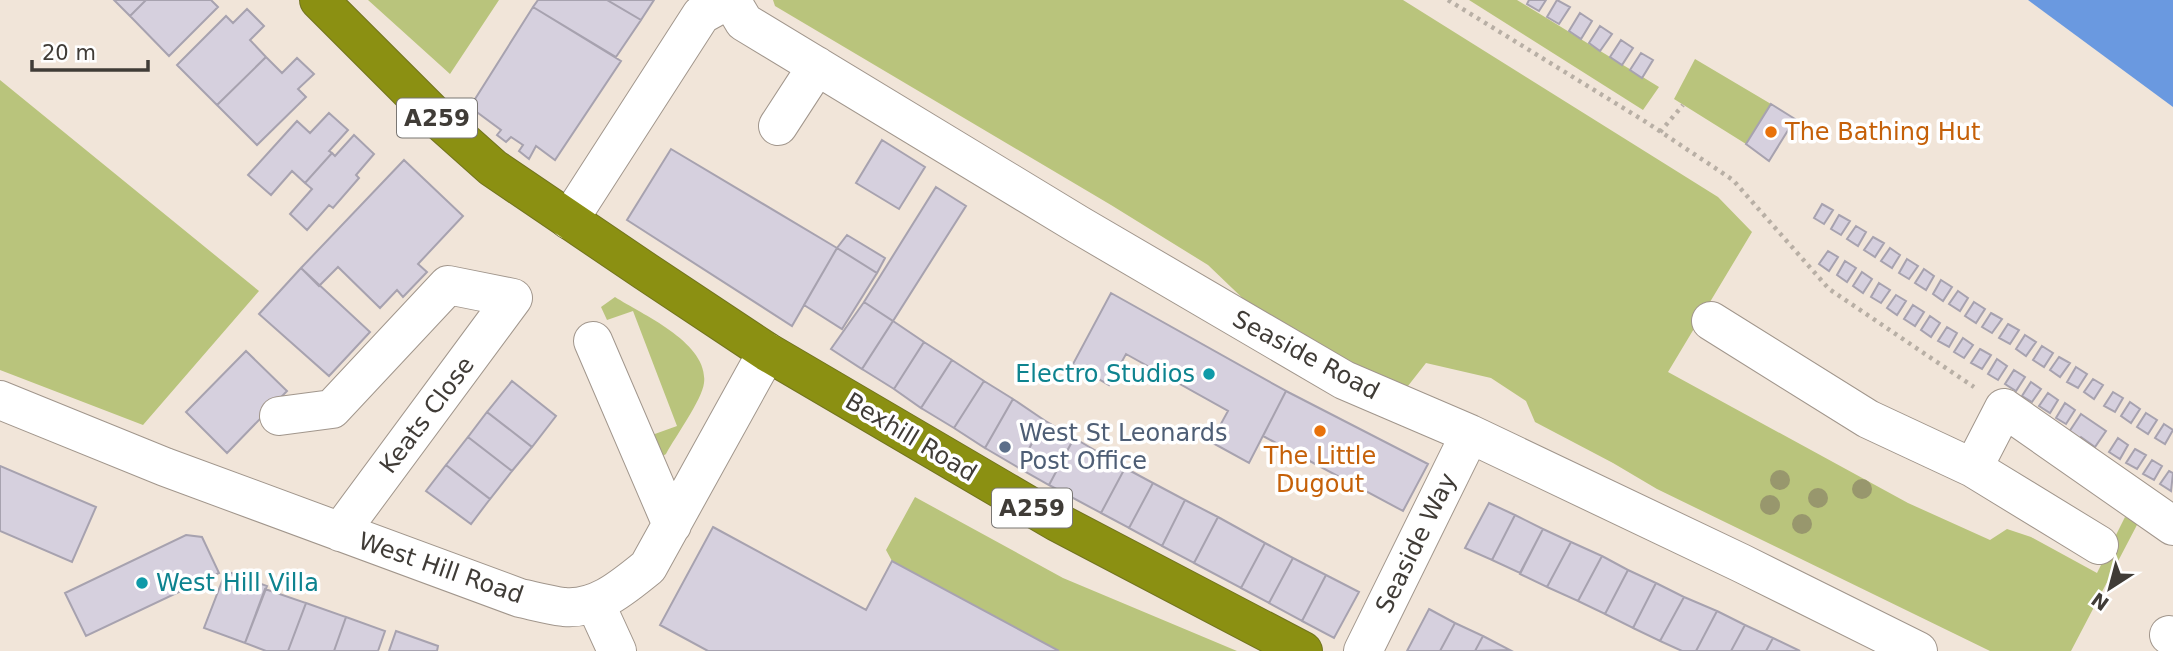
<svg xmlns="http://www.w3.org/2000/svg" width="2173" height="651" viewBox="0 0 2173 651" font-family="'DejaVu Sans',sans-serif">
  <rect width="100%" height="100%" fill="#f1e5d9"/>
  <path fill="#b9c47c" d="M368,0h131l-49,74z
    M773,0h630l315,197 34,35 -84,140 240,131 82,37 17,-11 24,8 66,36 28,-56 13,6 -67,128h-81l-333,-162 -44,-26 -78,-41 -9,-21 -35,-23 -65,-15 -22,28 -148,-80 -48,-46 -97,-60 -336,-199z
    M1469,0h48l142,87 -16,23z
    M1695,59l76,45 -25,40 -72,-45z
    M0,80l259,211 -116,134 -143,-55z
    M615,297c28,18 94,46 89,86 -2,17 -29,54 -38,71l-5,3 -9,-22 25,-9 -44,-115 -26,9 -6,-13z
    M915,497l148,81 174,73h-178l-167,-90 -6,-11z"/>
  <path fill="#6a99e0" d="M2028,0h145v107z"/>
  <path fill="#d6d0de" stroke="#a7a2af" stroke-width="2" d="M114,0h32l-16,16z
    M146,0h65l7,7 -49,49 -39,-40z
    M538,0h69l34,20 -25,37 -83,-50z
    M607,0h47l-13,20z
    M1529,0h17l-7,11 -12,-7z
    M1557,0l13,7 -11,17 -12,-7z
    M533,7l88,54 -66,99 -19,-14 -7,13 -10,-8 4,-6 -12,-8 -5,5 -9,-7 4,-5 -31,-23z
    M247,9l17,17 -14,14 16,17 -49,48 -40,-40 49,-49 7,7z
    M1580,13l12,8 -11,18 -12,-8z
    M1600,26l12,8 -12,17 -11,-8z
    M1621,40l12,8 -11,17 -12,-8z
    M1641,53l12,7 -11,18 -12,-8z
    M266,57l16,16 15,-15 17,16 -16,15 8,8 -49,48 -40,-40z
    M1771,104l24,15 -26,42 -23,-17z
    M329,113l19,17 -19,21 3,2 -27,30 -13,-12 -21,24 -23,-20 49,-54 13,12z
    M354,135l20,19 -18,21 3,3 -26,30 -4,-3 -22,25 -17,-16 22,-25 -7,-6 27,-30 3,3z
    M882,140l43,27 -26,42 -43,-26z
    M671,149l166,99 -45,78 -165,-106z
    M404,160l59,56 -45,48 9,8 -24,25 -6,-7 -17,18 -42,-41 -19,19 -18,-18z
    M936,187l30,19 -73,115 -29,-19z
    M1822,204l11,6 -9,14 -10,-6z
    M1839,215l11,6 -9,14 -10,-6z
    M1856,226l10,6 -8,14 -11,-7z
    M847,235l38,23 -8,15 -40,-25z
    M1873,237l11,6 -9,14 -11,-7z
    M837,248l40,25 -35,56 -38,-24z
    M1890,248l10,7 -8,13 -11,-7z
    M1828,251l10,6 -9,14 -10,-7z
    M1907,259l11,7 -9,13 -10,-6z
    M1845,261l11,7 -9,14 -10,-7z
    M301,268l69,64 -41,44 -70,-62z
    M1924,269l10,7 -8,14 -11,-7z
    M1862,272l10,7 -9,14 -10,-7z
    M1941,280l11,7 -9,14 -10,-7z
    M1879,283l11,7 -9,13 -10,-6z
    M1958,291l10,7 -8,13 -11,-7z
    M1111,293l175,98 -37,72 -38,-21 17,-31 -102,-57 -17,31 -36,-21z
    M1896,295l10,6 -9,14 -10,-7z
    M864,302l29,19 -31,48 -31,-20z
    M1974,302l11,7 -9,14 -11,-7z
    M1913,305l11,7 -9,14 -11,-7z
    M1991,313l11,6 -10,14 -10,-6z
    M1930,316l10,7 -9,14 -10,-7z
    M893,321l31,21 -30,47 -32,-20z
    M2008,324l11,6 -9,14 -11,-6z
    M1947,327l10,6 -8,14 -11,-6z
    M2025,335l11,7 -10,14 -10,-7z
    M1963,338l10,7 -9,13 -10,-6z
    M924,342l28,18 -31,48 -27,-19z
    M2042,346l11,7 -9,14 -11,-7z
    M1980,349l11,6 -9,14 -11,-6z
    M246,351l41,40 -60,62 -41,-41z
    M2059,357l11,6 -10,14 -10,-7z
    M1997,359l10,7 -9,14 -10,-6z
    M952,360l32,21 -30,47 -33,-20z
    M2076,367l11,7 -9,14 -11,-6z
    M2014,370l11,7 -9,14 -11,-7z
    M2093,379l10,6 -9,14 -10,-7z
    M512,381l44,35 -24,31 -45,-35z
    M984,381l29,18 -28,49 -31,-20z
    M2031,382l10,7 -9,13 -10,-6z
    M1286,391l142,73 -25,47 -140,-75z
    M2113,392l10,6 -8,14 -11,-6z
    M2048,393l10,7 -8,13 -11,-7z
    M1013,399l31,21 -25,48 -34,-20z
    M2130,402l10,7 -9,14 -10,-7z
    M2065,403l10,7 -9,14 -10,-6z
    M487,412l45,35 -20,24 -44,-34z
    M2146,413l11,7 -9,14 -11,-7z
    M2081,414l25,17 -11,16 -14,-10 -4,5 -10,-7z
    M1044,420l30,18 -25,47 -30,-17z
    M2164,424l9,6 -8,14 -10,-6z
    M468,437l44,34 -22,28 -44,-34z
    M1074,438l51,30 -24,45 -52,-28z
    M2118,438l10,7 -8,14 -11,-7z
    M2135,449l11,6 -9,14 -11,-6z
    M2152,460l10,6 -8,14 -11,-6z
    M446,465l44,34 -19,25 -45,-33z
    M0,466l96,41 -24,55 -72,-31z
    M1125,468l28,15 -24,45 -28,-15z
    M2169,471l4,2 -2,18 -11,-7z
    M1153,483l32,17 -23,46 -33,-18z
    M1185,500l33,17 -24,46 -32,-17z
    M1489,503l26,12 -23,45 -27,-12z
    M1515,515l28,14 -23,44 -28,-13z
    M1218,517l47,26 -24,45 -47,-25z
    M713,527l153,83 26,-49 167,90h-351l-48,-26z
    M1543,529l28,13 -24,45 -27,-13z
    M186,535l16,2 17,36 -133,63 -21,-43z
    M1571,542l31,14 -24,45 -31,-14z
    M1265,543l28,15 -24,45 -28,-15z
    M1602,556l26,14 -23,44 -27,-13z
    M1293,558l33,17 -24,46 -33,-18z
    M1628,570l28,13 -23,45 -28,-14z
    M226,571l41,15 -22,57 -41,-15z
    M1326,575l33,17 -25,46 -32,-17z
    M1656,583l28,14 -24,44 -27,-13z
    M265,589l41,14 -18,48h-22l-21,-8z
    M1684,597l33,14 -21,40h-14l-22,-10z
    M306,603l40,14 -12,34h-46z
    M1429,609l26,14 -15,28h-33z
    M1717,611l28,14 -14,26h-35z
    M346,617l39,14 -7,20h-44z
    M1455,623l28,13 -8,15h-35z
    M1745,625l28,13 -7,13h-35z
    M396,631l42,15 -1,5h-48z
    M1483,636l27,14 -35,1z
    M1773,638l27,13h-34z"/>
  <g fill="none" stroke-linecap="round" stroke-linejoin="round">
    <g stroke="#a1968c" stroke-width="40">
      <path id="minor" d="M731,0l13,22 335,203 265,155 126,54 271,129 177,88
        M778,126l39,-60
        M569,220l132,-205 27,-15
        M1711,321l157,98 105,49 126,77
        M593,341l79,184
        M0,400l165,67 355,131c14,3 29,7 44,9 34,3 60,-21 84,-40l119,-215
        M279,416l53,-7 116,-124 65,13 -173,234
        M1973,468l31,-60 169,118
        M595,603l22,48
        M2169,635l4,3
        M1363,651l107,-217"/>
    </g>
    <g stroke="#71731f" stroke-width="40">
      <path id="highway" d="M319,0l119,119 55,49 152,103 122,81 290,170 246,129"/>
    </g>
    <path stroke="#b8afa5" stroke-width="4.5" stroke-dasharray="3.5 5" stroke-linecap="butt" d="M1448,0l198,122 87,58 96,109 145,98
      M1660,132l23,-27"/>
    <use href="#minor" stroke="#fff" stroke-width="38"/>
    <use href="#highway" stroke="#8b9012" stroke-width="38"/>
  </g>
  <g fill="#98976d">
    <circle cx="1780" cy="480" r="10"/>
    <circle cx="1862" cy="489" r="10"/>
    <circle cx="1818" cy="498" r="10"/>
    <circle cx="1770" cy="505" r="10"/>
    <circle cx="1802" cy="524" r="10"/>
  </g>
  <g fill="#e8710a" stroke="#fff" stroke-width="2.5">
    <circle cx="1771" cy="132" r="7"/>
    <circle cx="1320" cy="431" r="7"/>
  </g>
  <g fill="#0f9aa8" stroke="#fff" stroke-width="2.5">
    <circle cx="1209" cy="374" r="7"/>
    <circle cx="142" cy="583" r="7"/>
  </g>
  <circle fill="#5c6f8a" stroke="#fff" stroke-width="2.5" cx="1005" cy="447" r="7"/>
  <g text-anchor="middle" stroke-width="7" stroke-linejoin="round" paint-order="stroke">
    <g fill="#fff" stroke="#797673" stroke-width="2">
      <rect x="397" y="98.5" width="80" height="39" rx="5"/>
      <rect x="992" y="488.5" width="80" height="39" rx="5"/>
    </g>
    <g font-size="23" font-weight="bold" fill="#403c37">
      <text x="437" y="126">A259</text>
      <text x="1032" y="516">A259</text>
    </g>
    <g font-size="24" fill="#c56008" stroke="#fff" text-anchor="start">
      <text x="1785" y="140">The Bathing Hut</text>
      <text x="1320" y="464" text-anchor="middle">The Little<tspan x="1320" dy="28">Dugout</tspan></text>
    </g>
    <g font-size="24" fill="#403c37" stroke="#fff">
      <text transform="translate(1306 355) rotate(28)" y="8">Seaside Road</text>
      <text transform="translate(427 415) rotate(-53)" y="8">Keats Close</text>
      <text transform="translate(911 437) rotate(31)" y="8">Bexhill Road</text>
      <text transform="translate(1416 543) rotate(-64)" y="8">Seaside Way</text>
      <text transform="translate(441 568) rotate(19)" y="8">West Hill Road</text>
    </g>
    <g font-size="24" fill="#0d838f" stroke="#fff" text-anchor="end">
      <text x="1195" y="382">Electro Studios</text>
      <text x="156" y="591" text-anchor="start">West Hill Villa</text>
    </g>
    <g font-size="24" fill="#4e5e75" stroke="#fff" text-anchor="start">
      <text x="1019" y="441">West St Leonards<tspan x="1019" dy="28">Post Office</tspan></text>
    </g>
  </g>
  <g transform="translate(2110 588) rotate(216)" stroke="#ffffff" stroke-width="5" paint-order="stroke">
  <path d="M0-5L12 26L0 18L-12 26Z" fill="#403c37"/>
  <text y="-10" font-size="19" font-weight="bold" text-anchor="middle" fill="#403c37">N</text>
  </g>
  <path d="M32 60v10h116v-10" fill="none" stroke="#403c37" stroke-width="3.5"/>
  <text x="42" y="60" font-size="21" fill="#403c37" stroke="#ffffff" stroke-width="5" paint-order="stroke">20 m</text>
</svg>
